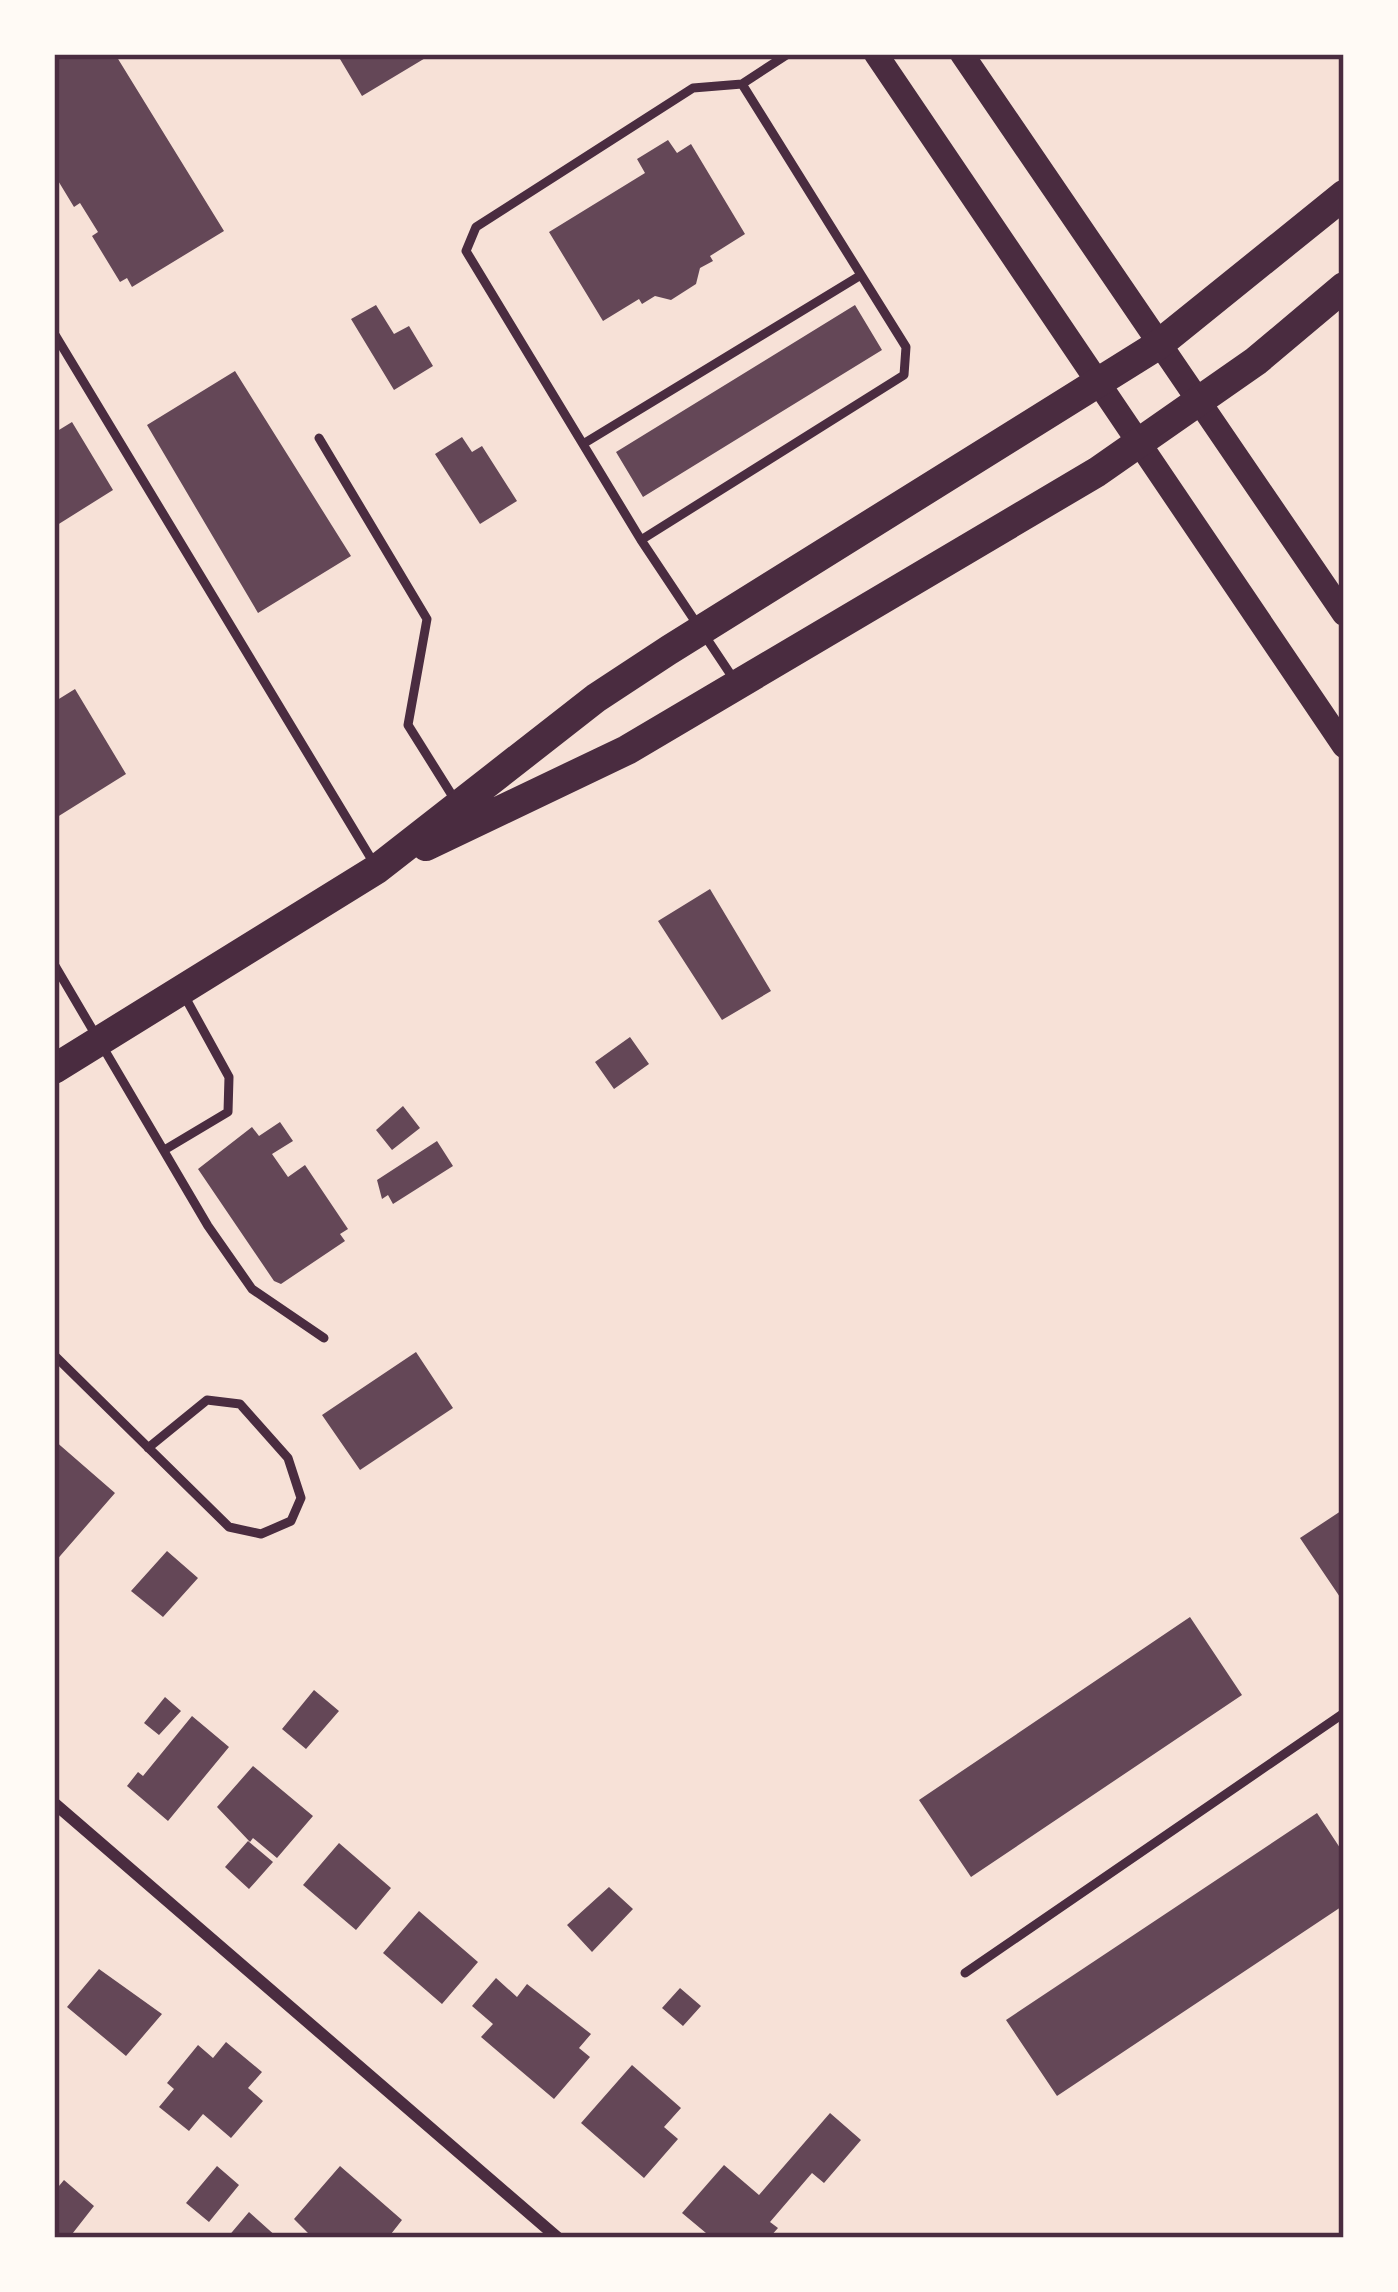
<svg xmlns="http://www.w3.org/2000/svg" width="1398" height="2292" viewBox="0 0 1398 2292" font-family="'IBM Plex Sans',sans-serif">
  <rect width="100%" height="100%" fill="#f7e1d7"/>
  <path fill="#644757" d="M54,54h61l109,177 -92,56 -5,-9 -7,4 -28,-46 6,-4 -18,-29 -6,4 -20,-33z
    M337,54h95l-70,42z
    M668,140l9,13 14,-9 54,90 -35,22 3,5 -13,7 -4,16 -25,16 -16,-4 -13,8 -3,-5 -36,22 -54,-89 96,-59 -8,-14z
    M376,305l18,29 15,-8 24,40 -39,24 -43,-71z
    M855,305l27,45 -239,147 -27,-45z
    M235,371l116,185 -93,57 -111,-188z
    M72,422l41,68 -59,37v-94z
    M462,437l10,15 10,-6 35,55 -37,23 -45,-70z
    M75,689l51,85 -72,45v-117z
    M710,889l61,102 -49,29 -64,-99z
    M630,1037l19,27 -35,25 -19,-27z
    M403,1106l17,22 -28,22 -16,-20z
    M280,1122l13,19 -21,13 16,23 17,-12 43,64 -8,5 5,7 -64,43 -7,-3 -76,-112 54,-42 7,9z
    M437,1141l16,25 -60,38 -5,-9 -6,4 -5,-19z
    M416,1352l37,56 -93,62 -38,-55z
    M54,1440l61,53 -61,70z
    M1344,1509v94l-44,-65z
    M167,1551l31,27 -35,39 -32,-26z
    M1190,1617l52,78 -271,182 -52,-77z
    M314,1690l25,21 -33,38 -24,-20z
    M165,1697l16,14 -22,24 -15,-12z
    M192,1716l37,31 -61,74 -41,-35 11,-14 5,4z
    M253,1766l60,50 -36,42 -24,-20 -3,4 -33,-35z
    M1317,1813l27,41v51l-287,191 -51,-76z
    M248,1841l25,21 -24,27 -24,-22z
    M339,1843l52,45 -35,42 -53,-45z
    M609,1887l24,22 -41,43 -25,-27z
    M419,1911l59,51 -36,42 -59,-51z
    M99,1969l63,45 -36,42 -59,-49z
    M496,1978l21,19 10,-13 64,50 -12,14 11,9 -36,42 -73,-62 12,-13 -21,-18z
    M680,1988l21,18 -18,20 -21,-18z
    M226,2042l36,30 -14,16 15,13 -32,37 -28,-24 -14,17 -30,-24 15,-18 -7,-6 31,-38 15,13z
    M632,2065l49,43 -17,19 14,12 -34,39 -63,-55z
    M830,2113l31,27 -37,43 -12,-10 -42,49 8,6 -9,10h-57l-30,-25 42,-48 35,30z
    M217,2166l22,19 -30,37 -23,-19z
    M340,2166l62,54 -11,14 4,4h-90l4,-4 -15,-15z
    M64,2180l30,26 -25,32h-15v-46z
    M249,2212l29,26h-51z"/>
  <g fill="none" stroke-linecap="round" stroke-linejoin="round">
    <path stroke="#4a2c40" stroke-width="9" d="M54,333l321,532
      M319,438l108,181 -19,106 47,75
      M583,444l278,-169
      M641,540l263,-165 2,-28 -164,-263
      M735,681l-94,-141 -175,-289 10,-24 217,-139 49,-4 46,-30
      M54,964l154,262 44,63 72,49
      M166,1149l62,-37 1,-35 -44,-80
      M54,1355l175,172 32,7 30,-13 10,-23 -13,-40 -48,-54 -33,-4 -59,48
      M965,1973l379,-260"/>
    <path stroke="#4a2c40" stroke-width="12" d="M54,1803l504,435"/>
    <path stroke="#4a2c40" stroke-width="24" d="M876,54l468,692
      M962,54l382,560"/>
    <path stroke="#4a2c40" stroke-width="30" d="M426,846l201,-96 470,-278 159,-111 88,-74
      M54,1069l323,-200 219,-171 73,-48 489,-305 186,-150"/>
  </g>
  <rect width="1398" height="2292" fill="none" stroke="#fffaf5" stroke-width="114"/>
  <rect x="57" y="57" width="1284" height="2178" fill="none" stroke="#4a2c40" stroke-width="4.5"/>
</svg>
